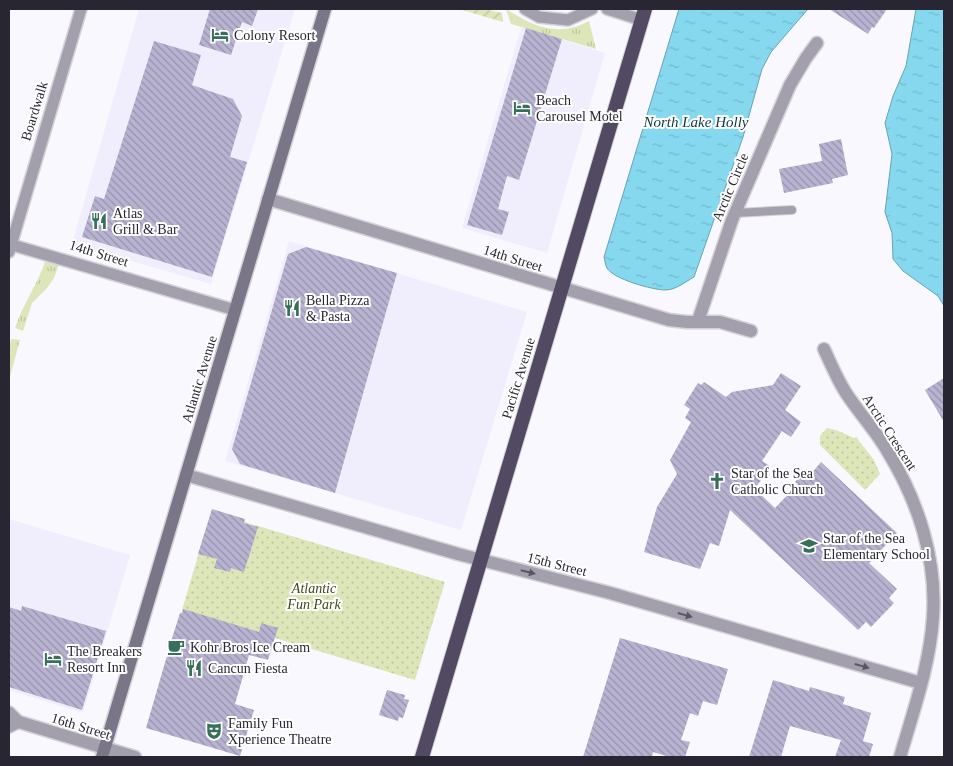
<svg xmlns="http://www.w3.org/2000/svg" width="953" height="766" viewBox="0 0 953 766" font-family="Georgia,serif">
  <defs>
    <pattern id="grass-tufts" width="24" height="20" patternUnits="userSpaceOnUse" patternTransform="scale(1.25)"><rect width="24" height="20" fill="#dde6b8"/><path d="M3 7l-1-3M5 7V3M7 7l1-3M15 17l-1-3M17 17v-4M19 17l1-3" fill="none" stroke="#bec59f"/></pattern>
    <pattern id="park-dots" width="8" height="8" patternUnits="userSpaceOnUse" patternTransform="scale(1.25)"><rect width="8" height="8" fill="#dde6b8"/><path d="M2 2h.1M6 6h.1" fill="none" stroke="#bec59f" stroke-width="1.8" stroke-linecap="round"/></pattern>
    <pattern id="garden-furrows" width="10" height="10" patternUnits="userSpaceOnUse" patternTransform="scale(1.25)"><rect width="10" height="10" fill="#dde6b8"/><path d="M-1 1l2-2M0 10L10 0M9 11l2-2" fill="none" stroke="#bec59f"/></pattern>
    <pattern id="water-ripples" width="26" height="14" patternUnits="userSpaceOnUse" patternTransform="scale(1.25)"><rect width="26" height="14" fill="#85d8ee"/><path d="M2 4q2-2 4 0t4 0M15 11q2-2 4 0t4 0" fill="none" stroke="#73b9cd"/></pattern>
    <pattern id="building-back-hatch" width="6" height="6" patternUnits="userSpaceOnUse" patternTransform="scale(1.25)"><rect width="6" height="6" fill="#b9b3d2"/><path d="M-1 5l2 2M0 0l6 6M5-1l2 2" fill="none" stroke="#9691ab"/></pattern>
  </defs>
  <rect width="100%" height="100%" fill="#f9f8fe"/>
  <path fill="#f0edfd" d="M139,9h156l-84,275 -139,-40z
    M521,28h5l79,25 -58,200 -85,-25z
    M289,241l238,71 -66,218 -236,-69z
    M9,519l121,36 -47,158 -74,-23z"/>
  <path fill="url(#grass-tufts)" d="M506,9c27,17 51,29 83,12l7,28 -85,-25z
    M45,262l14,2 -5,14 -7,10 -15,15 -9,28 -8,-3c8,-24 22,-43 30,-66z
    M11,339l9,1 -11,40v-32z"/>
  <path fill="url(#park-dots)" d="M827,428l9,2 18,8 2,-1 18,23 6,14 -15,16 -45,-45v-9z
    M211,512l234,70 -30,98 -233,-70z"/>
  <path fill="url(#garden-furrows)" d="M459,9h25l18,4 1,9z"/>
  <path fill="url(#water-ripples)" stroke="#69a3b6" d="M679,9h129l-37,43 -9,17 -19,68 -49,140c-9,5 -18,13 -29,13 -12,0 -52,-11 -58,-22 -2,-3 -2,-8 -3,-11z
    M916,9h28v297l-6,-10 -35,-25 -10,-12 -1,-26 -7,-21 7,-58 -7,-31 8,-27 13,-30z"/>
  <path fill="url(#building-back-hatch)" d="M210,9h48l-6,17 -10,-4 -11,33 -32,-10z
    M829,9h58l-13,19 -2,-1 -4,7z
    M526,28l36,11 -43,141 -12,-4 -9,33 11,3 -7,23 -35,-10z
    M154,41l47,14 -9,30 41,14 9,17 -12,41 17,5 -35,115 -130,-40 13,-41 9,3z
    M841,139l7,36 -16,4 1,4 -49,10 -5,-24 43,-8 -3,-17z
    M306,247l91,26 -62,220 -95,-29 -8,-15 56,-195z
    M781,373l20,13 -16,24 16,12 -10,15 -9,-6 -20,30 8,5 -15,23 20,19 23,-24 -3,-2 11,-13 5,5 10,-12 76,71 -28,30 28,26 -8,9 5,5 -23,24 -5,-5 -8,8 -128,-120 -11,36 -9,-3 -10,26 -56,-17 13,-45 20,-33 -7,-14 21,-38 -6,-4 5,-9 -6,-4 14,-22 3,2 3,-3 22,15 6,-5 41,-7z
    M944,378v44l-19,-32z
    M212,509l33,10 -1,4 14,4 -14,45 -13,-4 -1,4 -16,-4 3,-9 -19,-5z
    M22,606l84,25 -24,79 -73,-23v-80l12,4z
    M183,609l76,23 2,-9 17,5 -10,32 -19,-5 -14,49 19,6 -14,46 -94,-28 27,-93 7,-22h2z
    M620,638l108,31 -11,36 -14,-4 -5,15 -8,-3 -9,27 9,2 -5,15h-15l-17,-5 -1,5h-69z
    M773,680l36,11 1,-4 35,10 -2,7 28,9 -8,28 10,3 -4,13h-34l6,-17 -51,-14 -9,31h-32z
    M387,690l18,5 -1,4 5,1 -6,18 -4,-1 -1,4 -19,-6z"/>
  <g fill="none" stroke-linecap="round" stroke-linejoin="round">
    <g stroke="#d3d2d9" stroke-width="10">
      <path id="service" d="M735,213l57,-3"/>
    </g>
    <g stroke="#d3d2d9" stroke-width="14">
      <path id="pedestrian" d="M525,9l14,8 29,3 24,-11
        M607,9l35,11
        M9,244l226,66
        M9,252l72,-243
        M9,712l10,10 -10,5"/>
    </g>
    <g stroke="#d3d2d9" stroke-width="15">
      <path id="minor" d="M268,199l401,121 18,2h33l31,9
        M698,321l34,-101 58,-135 16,-27 11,-15
        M824,349c7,15 13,30 22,44 13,20 30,38 42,59 30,49 49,107 45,165 -3,48 -20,95 -33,140
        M186,475l272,79 152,39 311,90
        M19,722l86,26"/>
    </g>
    <g stroke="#d3d2d9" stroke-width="15">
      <path id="tertiary" d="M105,748l30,9"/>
    </g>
    <g stroke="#d3d2d9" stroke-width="15">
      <path id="secondary" d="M102,757l223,-748"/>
    </g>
    <g stroke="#d3d2d9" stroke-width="16">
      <path id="trunk" d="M422,757l223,-748"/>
    </g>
    <use href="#service" stroke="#a49fad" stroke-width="8"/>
    <use href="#pedestrian" stroke="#a49fad" stroke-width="11"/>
    <use href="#minor" stroke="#a49fad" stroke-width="12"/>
    <use href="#tertiary" stroke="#a49fad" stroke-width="12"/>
    <use href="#secondary" stroke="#7b7588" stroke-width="12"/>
    <use href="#trunk" stroke="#524a62" stroke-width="14"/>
  </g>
  <defs><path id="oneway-solid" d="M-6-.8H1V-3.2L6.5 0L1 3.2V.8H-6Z" transform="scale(1.25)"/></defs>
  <g fill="#5a5663">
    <use href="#oneway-solid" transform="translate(528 572) rotate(14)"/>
    <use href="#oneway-solid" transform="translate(685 615) rotate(16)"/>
    <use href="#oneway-solid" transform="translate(862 666) rotate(16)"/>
  </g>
  <defs>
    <g id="hotel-bare" transform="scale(1.35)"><path d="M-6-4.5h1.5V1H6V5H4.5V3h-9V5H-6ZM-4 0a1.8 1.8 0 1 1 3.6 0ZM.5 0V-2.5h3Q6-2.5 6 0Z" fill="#367059" stroke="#fff" stroke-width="2.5" paint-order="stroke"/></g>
    <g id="restaurant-bare" transform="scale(1.35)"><path d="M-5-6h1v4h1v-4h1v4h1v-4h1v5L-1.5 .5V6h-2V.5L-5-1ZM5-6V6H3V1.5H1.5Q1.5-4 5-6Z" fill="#367059" stroke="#fff" stroke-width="2.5" paint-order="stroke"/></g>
    <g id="church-bare" transform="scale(1.35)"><path d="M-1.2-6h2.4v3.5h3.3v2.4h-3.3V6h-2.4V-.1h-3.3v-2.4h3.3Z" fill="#367059" stroke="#fff" stroke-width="2.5" paint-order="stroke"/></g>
    <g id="school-bare" transform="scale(1.35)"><path d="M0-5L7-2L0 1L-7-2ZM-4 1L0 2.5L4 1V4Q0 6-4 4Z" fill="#367059" stroke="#fff" stroke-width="2.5" paint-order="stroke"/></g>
    <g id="cafe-bare" transform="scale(1.35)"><path d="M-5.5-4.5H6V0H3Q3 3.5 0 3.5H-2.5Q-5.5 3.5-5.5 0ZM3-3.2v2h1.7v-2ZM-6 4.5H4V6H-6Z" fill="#367059" stroke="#fff" stroke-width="2.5" paint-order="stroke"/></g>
    <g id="theatre-bare" transform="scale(1.35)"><path d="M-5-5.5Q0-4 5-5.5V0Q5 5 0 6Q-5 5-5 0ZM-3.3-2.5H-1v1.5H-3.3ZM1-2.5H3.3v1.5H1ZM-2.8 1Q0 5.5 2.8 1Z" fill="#367059" stroke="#fff" stroke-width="2.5" paint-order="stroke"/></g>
  </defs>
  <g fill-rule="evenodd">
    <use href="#hotel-bare" x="220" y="35"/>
    <use href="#hotel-bare" x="522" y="108"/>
    <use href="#restaurant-bare" x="99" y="221"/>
    <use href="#restaurant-bare" x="292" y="308"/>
    <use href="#church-bare" x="717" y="481"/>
    <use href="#school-bare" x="809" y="546"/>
    <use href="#cafe-bare" x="176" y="647"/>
    <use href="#hotel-bare" x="53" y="659"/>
    <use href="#restaurant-bare" x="194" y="668"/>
    <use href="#theatre-bare" x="214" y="731"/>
  </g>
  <g text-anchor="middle" stroke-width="4" stroke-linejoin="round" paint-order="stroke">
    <g font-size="14" fill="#282632" stroke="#fff" text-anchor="start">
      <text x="234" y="40">Colony Resort</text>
      <text x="536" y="105">Beach<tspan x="536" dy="16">Carousel Motel</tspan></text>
      <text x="113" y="218">Atlas<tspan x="113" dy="16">Grill &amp; Bar</tspan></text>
      <text x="306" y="305">Bella Pizza<tspan x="306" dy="16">&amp; Pasta</tspan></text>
      <text x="731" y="478">Star of the Sea<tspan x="731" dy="16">Catholic Church</tspan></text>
      <text x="823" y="543">Star of the Sea<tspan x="823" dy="16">Elementary School</tspan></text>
      <text x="190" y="652">Kohr Bros Ice Cream</text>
      <text x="67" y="656">The Breakers<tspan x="67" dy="16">Resort Inn</tspan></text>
      <text x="208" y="673">Cancun Fiesta</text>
      <text x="228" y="728">Family Fun<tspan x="228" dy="16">Xperience Theatre</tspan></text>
    </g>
    <g font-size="14" fill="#282632" stroke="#fff">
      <text transform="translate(34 111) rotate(-73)" y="5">Boardwalk</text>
      <text transform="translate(730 187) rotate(-67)" y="5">Arctic Circle</text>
      <text transform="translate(99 253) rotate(17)" y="5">14th Street</text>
      <text transform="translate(513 258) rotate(17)" y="5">14th Street</text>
      <text transform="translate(518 378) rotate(-73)" y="5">Pacific Avenue</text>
      <text transform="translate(199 379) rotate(-73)" y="5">Atlantic Avenue</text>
      <text transform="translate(890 432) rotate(57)" y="5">Arctic Crescent</text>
      <text transform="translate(557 564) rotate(14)" y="5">15th Street</text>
      <text transform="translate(81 726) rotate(17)" y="5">16th Street</text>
    </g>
    <g font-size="14" font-style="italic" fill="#424818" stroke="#fff">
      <text x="314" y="593">Atlantic<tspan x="314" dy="16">Fun Park</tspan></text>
    </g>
    <g font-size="15" font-style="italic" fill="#0f3740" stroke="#fff">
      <text x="696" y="127">North Lake Holly</text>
    </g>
  </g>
  <rect width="953" height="766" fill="none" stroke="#282632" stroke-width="20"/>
</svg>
